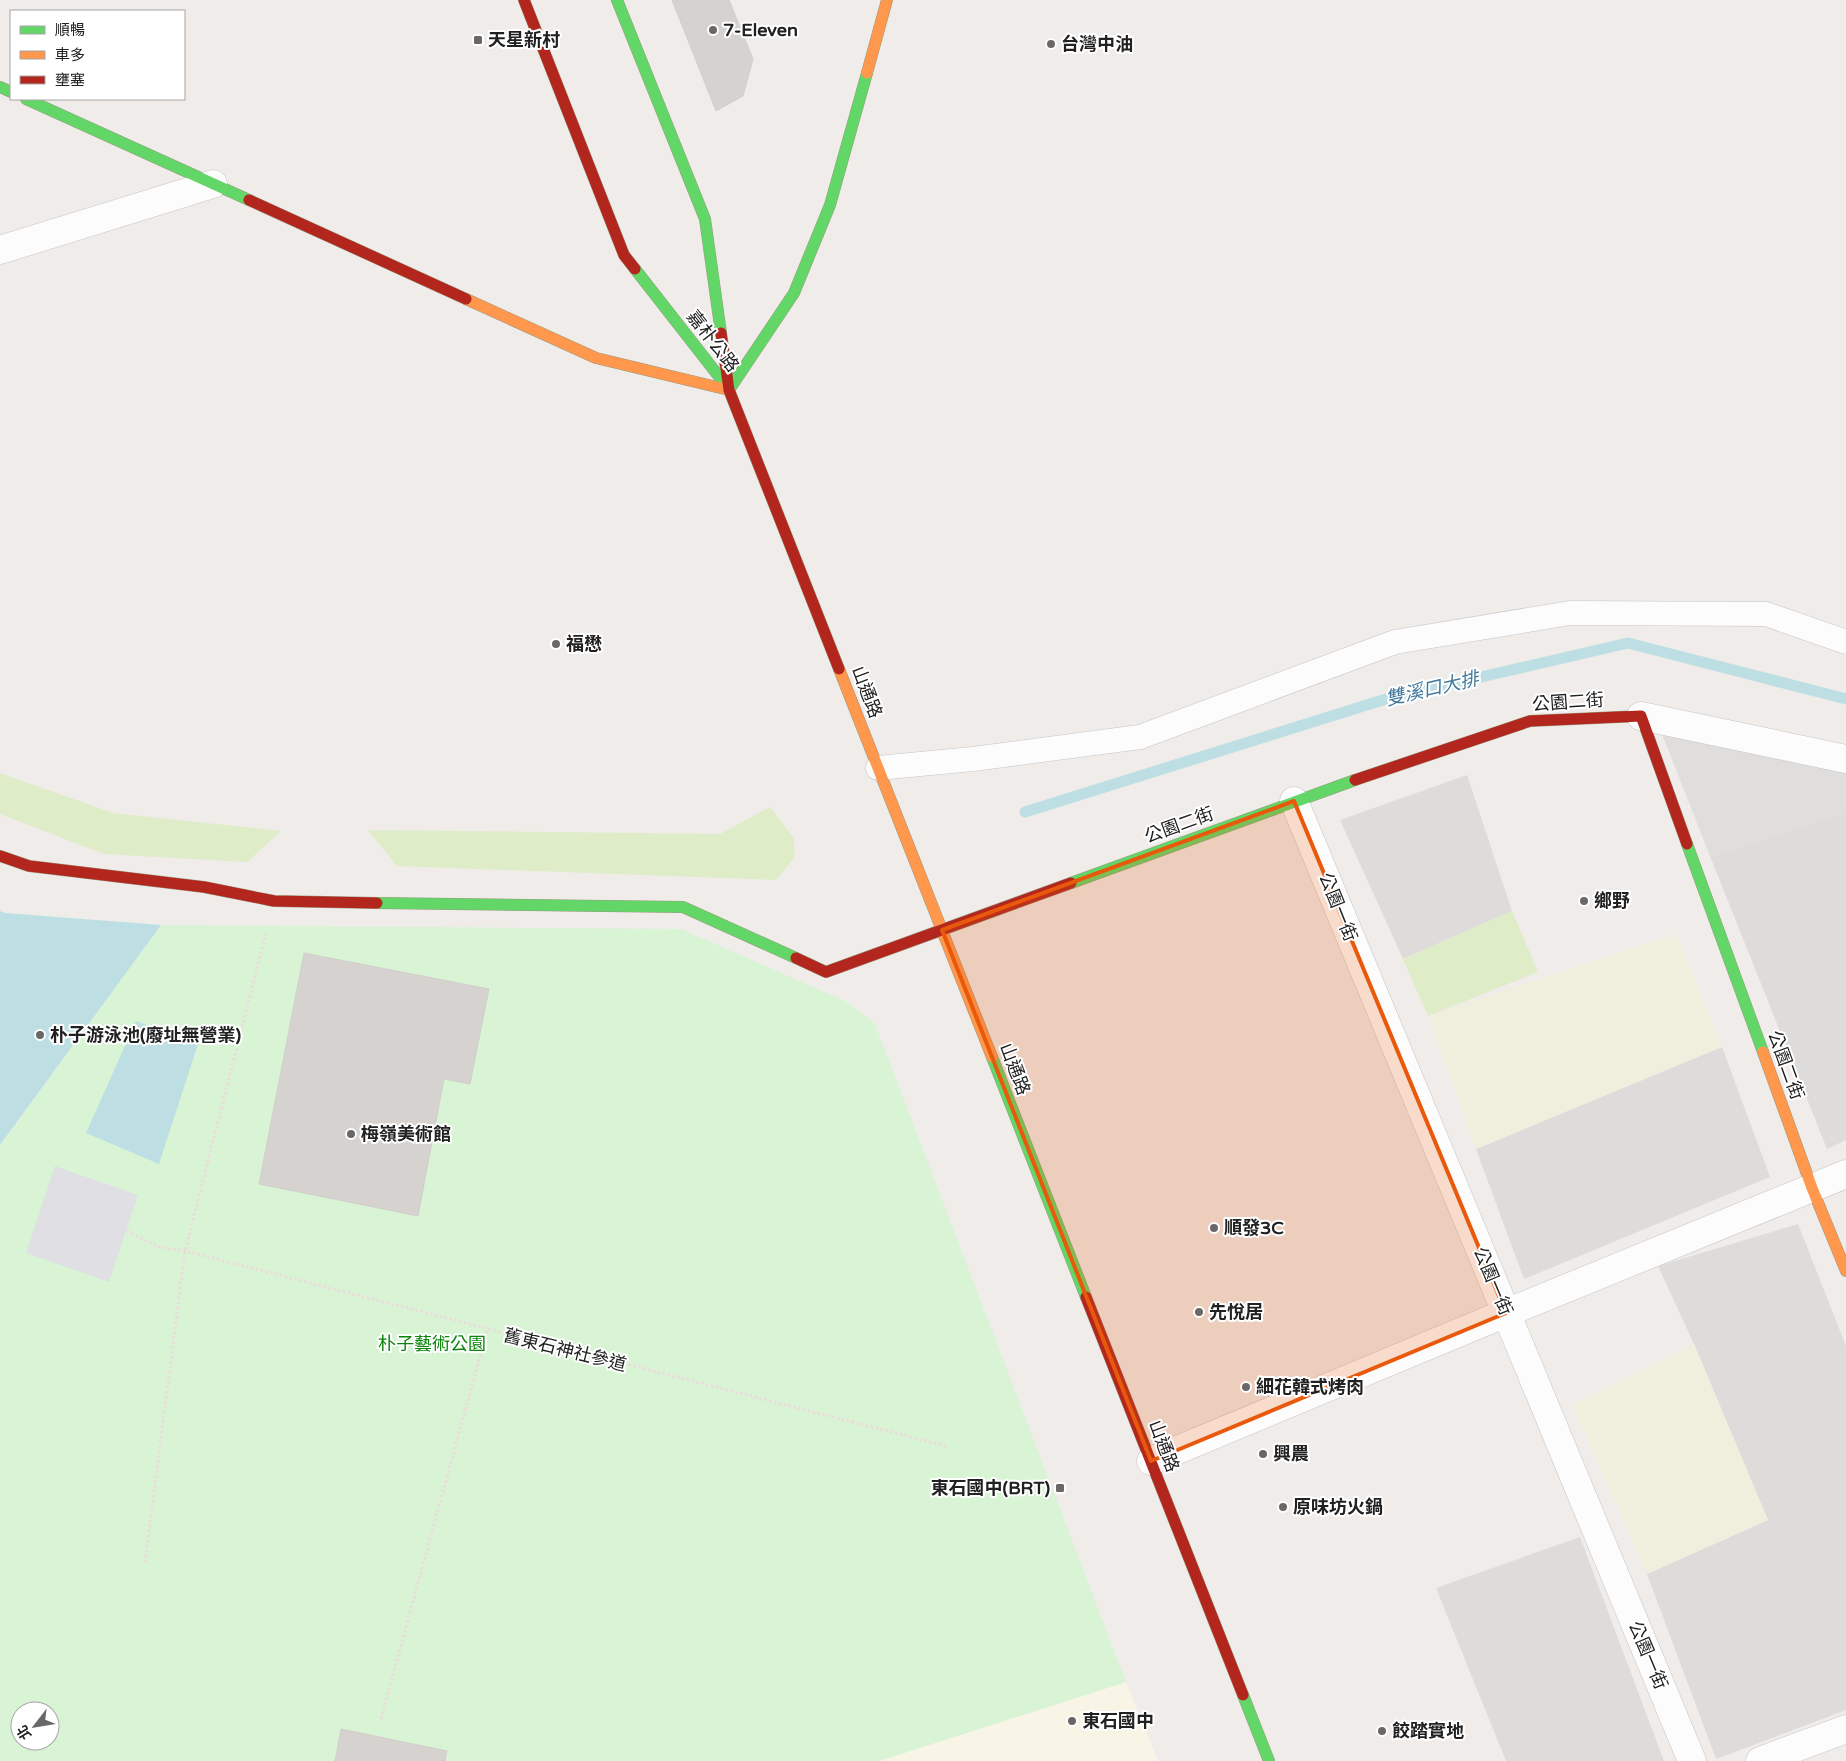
<svg xmlns="http://www.w3.org/2000/svg" width="1846" height="1761" viewBox="0 0 1846 1761" font-family="'Varela Round','Noto Sans TC',sans-serif">
  <rect width="100%" height="100%" fill="#efece9"/>
  <path fill="#dedcdb" d="M1467,775l45,136 -109,48 -63,-139z
    M1846,812v328l-19,9 -117,-293z
    M1722,1047l48,130 -246,102 -48,-130z
    M1798,1224l48,122v364l-130,49 -69,-185 121,-54 -74,-176 -36,-78z
    M1580,1537l84,224h-158l-70,-173z"/>
  <path fill="#f8f5e6" d="M1126,1682l32,79h-279z"/>
  <path fill="#f0eedd" d="M1676,934l46,113 -246,102 -48,-133z
    M1694,1344l74,176 -121,54 -75,-169z"/>
  <path fill="#dfecc8" d="M0,773l113,40 168,18 -34,31 -143,-8 -104,-40z
    M770,807l23,30 2,20 -19,23 -379,-14 -29,-36 352,4z
    M1512,911l26,61 -110,44 -25,-57z"/>
  <path fill="#d8f4d5" fill-rule="evenodd" d="M161,925l520,4 166,73 28,22 251,658 -247,79h-879v-615zM20,1711h30v30h-30z"/>
  <path fill="#dfdedd" d="M1651,706l195,52v54l-136,44z"/>
  <path fill="#e0e0e4" d="M55,1166l83,29 -29,87 -83,-29z"/>
  <path fill="#bddfe3" d="M0,911l5,2 156,12 -161,220z
    M136,1021l62,23 -39,120 -73,-31z"/>
  <g fill="none" stroke-linecap="round" stroke-linejoin="round">
    <path stroke="#bddfe3" stroke-width="11" d="M1025,812l361,-113 242,-56 218,56"/>
  </g>
  <path fill="#d6d2d0" stroke="#d2cecb" d="M672,0h57l24,59 -10,37 -27,15z
    M304,953l185,36 -19,95 -26,-5 -26,137 -159,-32z
    M341,1729l106,22 -2,10h-110z"/>
  <g fill="none" stroke-linecap="round" stroke-linejoin="round">
    <g stroke="#c6c5c4" stroke-width="25">
      <path id="lane" d="M878,768l95,-9 167,-22 255,-95 175,-29 196,1 80,28"/>
    </g>
    <g stroke="#c6c5c4" stroke-width="29">
      <path id="street" d="M0,250l213,-66
        M1641,716l205,43
        M1294,801l398,960
        M1151,1461l355,-148 340,-139
        M1760,1761l86,-32"/>
    </g>
    <g stroke="#9a9980" stroke-width="12">
      <path id="fast" d="M617,0l88,219 16,114
        M0,87l11,5
        M26,99l223,101
        M635,269l93,119
        M729,390l65,-97 36,-88 37,-132
        M1687,844l76,208
        M1071,883l284,-103
        M377,903l306,4 113,51
        M992,1057l94,240
        M1243,1695l26,66"/>
    </g>
    <g stroke="#9a9980" stroke-width="12">
      <path id="slow" d="M867,73l20,-73
        M466,299l130,59 133,32
        M839,669l153,388
        M1763,1052l49,136 34,83"/>
    </g>
    <g stroke="#9a9980" stroke-width="12">
      <path id="jam" d="M524,0l100,255 11,14
        M249,200l217,99
        M721,333l8,57 110,279
        M1355,780l175,-59 111,-5 46,128
        M0,856l29,10 175,21 70,14 103,2
        M796,958l30,14 245,-89
        M1086,1297l157,398"/>
    </g>
    <path stroke="#ecdbdb" stroke-width="3" stroke-dasharray="2.5 2.5" stroke-linecap="butt" d="M127,1231l32,16 26,4 761,195
      M145,1562l40,-311 81,-318
      M381,1719l106,-389"/>
    <use href="#lane" stroke="#fdfcfc" stroke-width="24"/>
    <use href="#street" stroke="#fdfcfc" stroke-width="28"/>
    <use href="#fast" stroke="#63d668" stroke-width="11"/>
    <use href="#slow" stroke="#ff974d" stroke-width="11"/>
    <use href="#jam" stroke="#b3261e" stroke-width="11"/>
  </g>
  <path fill="#e8590c" fill-opacity="0.2" stroke="#e8590c" stroke-width="4" stroke-linejoin="round" d="M1294,801l212,512 -355,148 -209,-531z"/>
  <g fill="#696867" stroke="#fff" stroke-width="2">
    <circle cx="713" cy="30" r="5"/>
    <rect x="473" y="35" width="10" height="10" rx="2.5"/>
    <circle cx="1051" cy="44" r="5"/>
    <circle cx="556" cy="644" r="5"/>
    <circle cx="1584" cy="901" r="5"/>
    <circle cx="40" cy="1035" r="5"/>
    <circle cx="351" cy="1134" r="5"/>
    <circle cx="1214" cy="1228" r="5"/>
    <circle cx="1199" cy="1312" r="5"/>
    <circle cx="1246" cy="1387" r="5"/>
    <circle cx="1263" cy="1454" r="5"/>
    <rect x="1055" y="1483" width="10" height="10" rx="2.5"/>
    <circle cx="1283" cy="1507" r="5"/>
    <circle cx="1072" cy="1721" r="5"/>
    <circle cx="1382" cy="1731" r="5"/>
  </g>
  <g text-anchor="middle" stroke-width="4" stroke-linejoin="round" paint-order="stroke">
    <g font-size="18" font-weight="bold" fill="#212121" stroke="#fff" text-anchor="start">
      <text x="723" y="36">7-Eleven</text>
      <text x="488" y="46">天星新村</text>
      <text x="1061" y="50">台灣中油</text>
      <text x="566" y="650">福懋</text>
      <text x="1594" y="907">鄉野</text>
      <text x="50" y="1041">朴子游泳池(廢址無營業)</text>
      <text x="361" y="1140">梅嶺美術館</text>
      <text x="1224" y="1234">順發3C</text>
      <text x="1209" y="1318">先悅居</text>
      <text x="1256" y="1393">細花韓式烤肉</text>
      <text x="1273" y="1460">興農</text>
      <text x="1050" y="1494" text-anchor="end">東石國中(BRT)</text>
      <text x="1293" y="1513">原味坊火鍋</text>
      <text x="1082" y="1727">東石國中</text>
      <text x="1392" y="1737">餃踏實地</text>
    </g>
    <g font-size="18" fill="#212121" stroke="#fff">
      <text transform="translate(713 341) rotate(52)" y="6">嘉朴公路</text>
      <text transform="translate(867 692) rotate(69)" y="6">山通路</text>
      <text transform="translate(1568 702) rotate(-4)" y="6">公園二街</text>
      <text transform="translate(1179 825) rotate(-20)" y="6">公園二街</text>
      <text transform="translate(1338 907) rotate(68)" y="6">公園一街</text>
      <text transform="translate(1786 1065) rotate(70)" y="6">公園二街</text>
      <text transform="translate(1015 1069) rotate(69)" y="6">山通路</text>
      <text transform="translate(1493 1281) rotate(67)" y="6">公園一街</text>
      <text transform="translate(565 1350) rotate(14)" y="6">舊東石神社參道</text>
      <text transform="translate(1164 1446) rotate(69)" y="6">山通路</text>
      <text transform="translate(1648 1655) rotate(67)" y="6">公園一街</text>
    </g>
    <g font-size="18" fill="#0c8509" stroke="#fff">
      <text x="432" y="1350">朴子藝術公園</text>
    </g>
    <g font-size="19" font-style="italic" fill="#41789c" stroke="#fff">
      <text transform="translate(1432 688) rotate(-13)" y="7">雙溪口大排</text>
    </g>
  </g>
  <rect x="10" y="10" width="175" height="90" fill="#ffffff" stroke="#a6a6a6"/>
  <rect x="20" y="26" width="25" height="8" fill="#63d668" stroke="#a6a6a6"/>
  <text x="55" y="35" font-size="15" fill="#212121">順暢</text>
  <rect x="20" y="51" width="25" height="8" fill="#ff974d" stroke="#a6a6a6"/>
  <text x="55" y="60" font-size="15" fill="#212121">車多</text>
  <rect x="20" y="76" width="25" height="8" fill="#b3261e" stroke="#a6a6a6"/>
  <text x="55" y="85" font-size="15" fill="#212121">壅塞</text>
  <g transform="translate(35 1726) rotate(239)"><circle r="24" fill="#ffffff" stroke="#a6a6a6"/>
  <path d="M0-4L9 19L0 12L-9 19Z" fill="#696867"/>
  <text y="-8" font-size="14" font-weight="bold" text-anchor="middle" fill="#212121">北</text>
  </g>
</svg>
